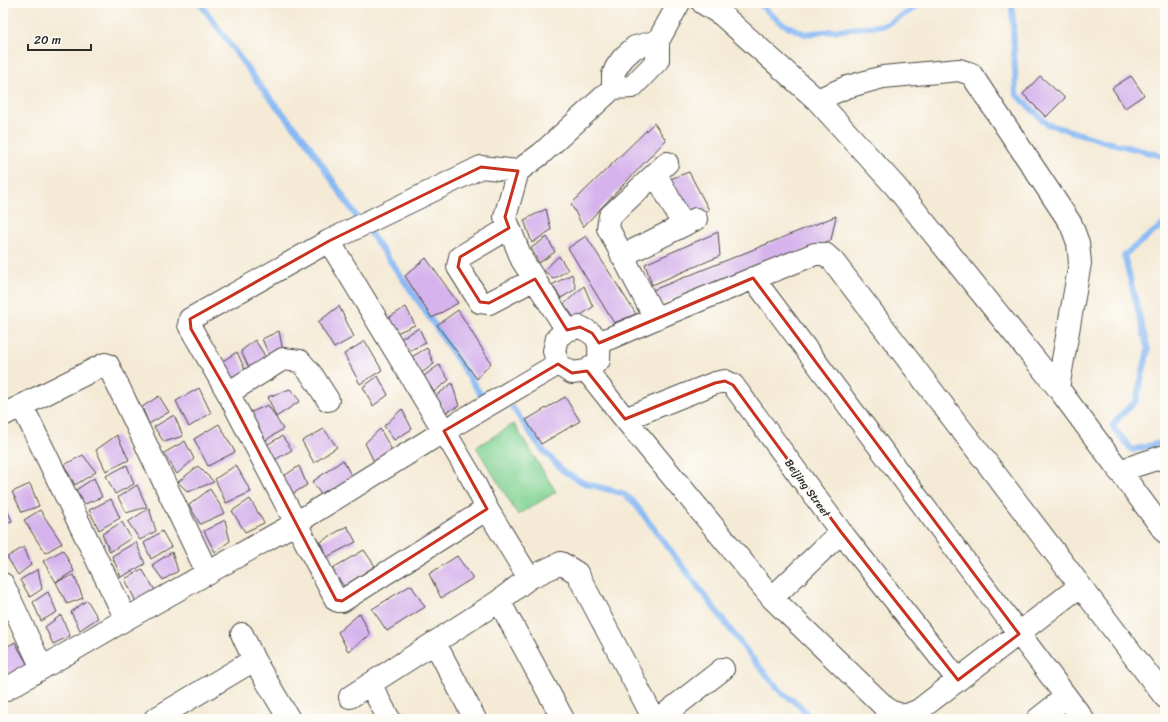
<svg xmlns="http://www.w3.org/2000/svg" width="1168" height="722" viewBox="0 0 1168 722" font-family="Sriracha,sans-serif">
  <rect width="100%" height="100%" fill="#fdfcf7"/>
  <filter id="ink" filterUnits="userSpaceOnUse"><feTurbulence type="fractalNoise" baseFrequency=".025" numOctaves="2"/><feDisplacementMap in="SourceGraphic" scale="8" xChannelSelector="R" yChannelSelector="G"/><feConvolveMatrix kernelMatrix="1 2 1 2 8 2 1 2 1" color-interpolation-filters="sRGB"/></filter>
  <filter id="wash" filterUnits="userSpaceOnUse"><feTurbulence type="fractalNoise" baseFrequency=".012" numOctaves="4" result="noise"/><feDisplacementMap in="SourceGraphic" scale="16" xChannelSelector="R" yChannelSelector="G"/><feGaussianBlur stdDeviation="0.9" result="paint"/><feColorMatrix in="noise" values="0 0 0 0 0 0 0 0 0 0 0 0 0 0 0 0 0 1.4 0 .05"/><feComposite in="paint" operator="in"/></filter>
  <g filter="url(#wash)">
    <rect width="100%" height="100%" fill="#f4ead5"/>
    <path fill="#83d394" stroke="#577f60" d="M514,424l42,68 -38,23 -42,-68z"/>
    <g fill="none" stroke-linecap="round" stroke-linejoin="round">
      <path stroke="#88b9f4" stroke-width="6" d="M200,3l64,88 43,51 51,77
        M758,3l23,20 24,11 80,-9 27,-15 8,-7
        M1012,3l4,91 31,30 60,18 56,14 2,1
        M1165,223l-41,32 24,95 -12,51 -16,15 -8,10 20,24 33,-8
        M368,230l49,69 64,96 10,-1
        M513,408l29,41 21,22 21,12 38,10 11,8 119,157 31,36 15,10 14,15"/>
    </g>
    <g id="blocks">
      <path fill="#d6b3ec" d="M1040,76l25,22 -19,19 -23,-23z
        M1131,76l13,19 -19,13 -13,-20z
        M654,123l12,17 -83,87 -12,-23z
        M689,172l20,38 -21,7 -18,-38z
        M546,209l5,21 -19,13 -8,-23z
        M836,216l-5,24 -173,65 -5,-15z
        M718,232l2,24 -68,29 -7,-21z
        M586,236l50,78 -22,9 -46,-75z
        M547,237l8,15 -16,11 -8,-15z
        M559,256l9,14 -15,9 -9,-9z
        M426,258l32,45 -26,15 -27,-42z
        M572,274l4,15 -15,9 -9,-13z
        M584,286l9,21 -18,12 -11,-15z
        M339,306l15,31 -20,11 -16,-26z
        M406,307l9,18 -23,10 -7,-15z
        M458,310l33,53 -14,16 -40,-54z
        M419,328l7,15 -22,10 -7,-12z
        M279,331l4,20 -13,6 -8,-18z
        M255,340l12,19 -17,11 -9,-19z
        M365,341l17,29 -22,14 -16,-30z
        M427,348l7,16 -14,10 -12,-15z
        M237,352l9,20 -14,10 -11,-20z
        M439,365l10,15 -18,14 -10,-16z
        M378,376l10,19 -15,11 -10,-19z
        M452,383l7,23 -13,6 -10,-16z
        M199,388l12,25 -22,14 -13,-26z
        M290,389l10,12 -24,16 -8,-20z
        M159,396l10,16 -20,12 -7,-17z
        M565,397l15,24 -39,23 -15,-24z
        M268,405l15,24 -23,15 -16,-29z
        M402,409l10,20 -18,11 -10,-14z
        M174,415l9,21 -19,6 -10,-15z
        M219,424l16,28 -27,14 -14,-27z
        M324,429l13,18 -23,16 -12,-22z
        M380,429l13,23 -18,12 -10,-21z
        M117,435l12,25 -23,11 -10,-21z
        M282,436l10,14 -21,12 -8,-15z
        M185,441l9,18 -17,15 -13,-21z
        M83,455l13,17 -21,13 -11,-20z
        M343,460l9,17 -29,20 -11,-15z
        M127,465l7,19 -19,10 -9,-18z
        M236,465l15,27 -25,11 -11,-24z
        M198,466l16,16 -26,10 -10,-10z
        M299,466l8,19 -18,11 -8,-18z
        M94,478l8,19 -17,7 -9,-14z
        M30,484l9,22 -17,6 -10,-20z
        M137,485l10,22 -21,6 -8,-16z
        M210,489l15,24 -25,11 -11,-19z
        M111,499l9,19 -21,12 -10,-20z
        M250,499l14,24 -19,9 -13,-21z
        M3,501l9,20 -9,5z
        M149,508l7,23 -16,9 -12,-18z
        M40,510l22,33 -17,10 -21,-33z
        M225,520l5,21 -15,11 -11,-21z
        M122,522l9,16 -21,14 -8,-18z
        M347,526l9,16 -29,15 -7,-15z
        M162,531l9,16 -20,12 -7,-16z
        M136,542l9,22 -24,13 -9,-21z
        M24,547l7,18 -13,10 -11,-18z
        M63,550l11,21 -18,11 -13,-21z
        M364,550l11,16 -31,20 -13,-17z
        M172,552l6,19 -15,9 -11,-15z
        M457,556l16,22 -32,20 -12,-24z
        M38,569l4,20 -12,8 -10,-17z
        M142,569l13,21 -18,14 -12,-25z
        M74,575l9,23 -16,6 -11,-22z
        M411,585l14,22 -38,24 -15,-22z
        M48,592l9,20 -16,9 -8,-19z
        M87,600l11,18 -18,12 -9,-18z
        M360,613l10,22 -22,16 -10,-19z
        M61,615l9,21 -17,8 -8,-17z
        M15,642l15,27 -27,17v-37z"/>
    </g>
  </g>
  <g filter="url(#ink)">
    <use href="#blocks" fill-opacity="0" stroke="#494844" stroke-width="1"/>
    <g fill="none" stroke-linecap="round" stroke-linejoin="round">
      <g stroke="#494844" stroke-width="24">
        <path id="street" d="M703,3l19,12 95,85 79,87 162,201 107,144
          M613,88v-13l3,-7 7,-10 12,-11 23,-6
          M817,100l30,-13 36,-10 76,-7 12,4 100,150 7,19 2,20 -22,125
          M656,174l27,51
          M509,228l-49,29 -2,10 22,35 9,1 46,-24
          M329,241l-139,78 -1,6 39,68 108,207 3,1h3l145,-92
          M622,256l74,-37
          M753,278l330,441
          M655,318l-47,-90 2,-12 57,-53
          M580,327c19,9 20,13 19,33l-12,11 -15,2 -14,-9 -4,-13 3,-13 10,-8z
          M567,330l-45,-70 -17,-43 13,-46 23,-17 72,-66 19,-1 26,-27v-19l21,-38
          M599,343c71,-32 143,-60 216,-89h10l8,7 332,436
          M587,371l38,48 147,179 117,113 16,5 14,-6 161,-124
          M228,393l55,-34 17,2 12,14 16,25
          M22,406l104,213
          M3,415l102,-51 3,1 100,209
          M625,419l90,-36 10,-2 8,4 108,147 117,148
          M1119,471l46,-15
          M529,578l32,-15 16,10 77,146
          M3,584l39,84
          M772,598l69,-66
          M499,601l64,118
          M242,634l12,26 35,59
          M435,643l40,76
          M370,684l19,35
          M3,691l123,-72 170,-96 148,-92 114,-67
          M350,697l149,-96 30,-23 -42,-69 -15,-31 -28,-47 -115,-190 152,-74 37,4
          M155,719l99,-59
          M659,719l64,-50
          M1038,719l28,-22"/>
      </g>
      <use href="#street" stroke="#fff" stroke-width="22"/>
    </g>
  </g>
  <path fill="none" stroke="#c8321e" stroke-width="3" stroke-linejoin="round" d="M481,167l37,4 -13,46 4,11 -49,29 -2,10 22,35 9,1 46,-24 32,51 13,-3 12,6 7,10 154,-65 266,356 -61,46 -117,-148 -108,-147 -8,-4 -10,2 -90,36 -38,-48 -15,2 -14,-9 -114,67 43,78 -145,92 -6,-1 -108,-207 -37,-64 -1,-10 139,-78z"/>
  <g text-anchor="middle" stroke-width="4" stroke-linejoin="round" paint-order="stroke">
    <g font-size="11" fill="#2b2b2b" stroke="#fdfcf7">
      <text transform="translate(808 488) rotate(54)" y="4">Beijing Street</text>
    </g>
  </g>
  <rect width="1168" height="722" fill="none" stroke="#fdfcf7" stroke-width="16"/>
  <path d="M28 44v6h63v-6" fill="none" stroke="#2b2b2b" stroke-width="2"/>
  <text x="34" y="44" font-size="12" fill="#2b2b2b" stroke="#fdfcf7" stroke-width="3" paint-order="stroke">20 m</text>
</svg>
